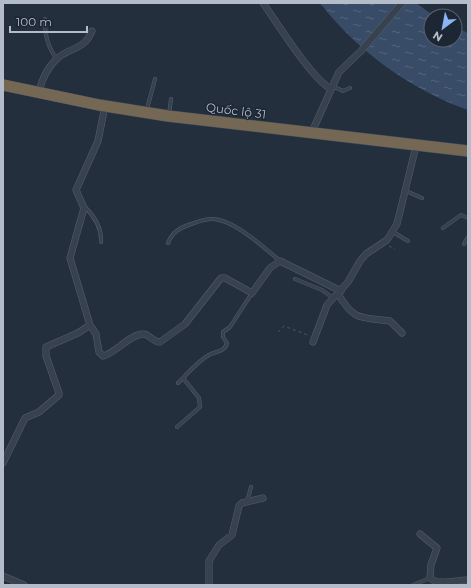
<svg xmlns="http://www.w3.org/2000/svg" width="471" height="588" viewBox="0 0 471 588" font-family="Montserrat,sans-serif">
  <defs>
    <pattern id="water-ripples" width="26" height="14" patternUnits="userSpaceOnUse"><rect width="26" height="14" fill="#394c67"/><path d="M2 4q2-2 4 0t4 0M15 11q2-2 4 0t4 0" fill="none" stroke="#53647b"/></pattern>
  </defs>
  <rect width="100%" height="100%" fill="#242f3e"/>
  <path fill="url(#water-ripples)" d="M320,3h96l18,13h-3v24h24v-13l13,6v77c-58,-21 -110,-58 -148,-107z"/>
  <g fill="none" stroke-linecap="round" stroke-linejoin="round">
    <g stroke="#565f6c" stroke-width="4">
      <path id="lane" d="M45,19c0,17 2,26 12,41
        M332,86l11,5 7,-3
        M147,109l8,-30
        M169,115l2,-16
        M406,191l16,7
        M85,207c9,9 17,21 16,35
        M443,228l18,-13 7,3
        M393,232l15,9
        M168,243c4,-11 12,-15 23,-19 6,-2 14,-5 21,-5 21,0 53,29 68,42
        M464,244l4,-7
        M295,279l27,11 11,8
        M178,383c9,-9 20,-22 31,-28 7,-4 16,-3 18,-12l-4,-6v-5l7,-5 22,-34
        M177,427l23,-20 -1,-9 -16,-20
        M247,502l4,-15
        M413,585l17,-7"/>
    </g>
    <g stroke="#565f6c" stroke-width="7">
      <path id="street" d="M263,3c15,21 48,75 68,86
        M39,92c3,-13 9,-26 20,-35 13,-10 26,-8 33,-26
        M311,134l28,-62 22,-21 41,-48
        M338,294c17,28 23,23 52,27l12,12
        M90,325l6,9 3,18 4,4c13,-3 27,-22 40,-22 6,0 10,8 17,8l25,-18 36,-46h4l27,15 18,-25 10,-7 61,30
        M313,342l14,-37 21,-23 12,-21 6,-7 21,-14 10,-16 19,-78
        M3,463l22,-45 14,-6 20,-17v-2l-13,-37v-9l32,-14 12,-8 -20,-67 14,-50 -8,-18 22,-49 7,-35
        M420,534l17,14 -6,17 -1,13c9,8 26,2 38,2
        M3,576l21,9
        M209,585v-24l10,-16 13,-10 7,-29 3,-3 21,-5"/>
    </g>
    <g stroke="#434c59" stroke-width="12">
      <path id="highway" d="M3,85l96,20 69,11 300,35"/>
    </g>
    <path stroke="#44595c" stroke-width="1" stroke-dasharray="3 3" stroke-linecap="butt" d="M389,246l6,3
      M278,332l6,-6 26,10"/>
    <use href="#lane" stroke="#38414e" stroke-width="3"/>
    <use href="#street" stroke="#38414e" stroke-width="6"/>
    <use href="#highway" stroke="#746855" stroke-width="11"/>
  </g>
  <g text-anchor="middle" stroke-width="3" stroke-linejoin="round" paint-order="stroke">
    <g font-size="12" fill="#b4bcc9" stroke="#1d2633">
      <text transform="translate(236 111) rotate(7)" y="4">Quốc lộ 31</text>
    </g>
  </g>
  <rect width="471" height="588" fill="none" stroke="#b4bcc9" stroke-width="8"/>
  <g transform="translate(443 28) rotate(212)"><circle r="19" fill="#1d2633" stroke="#59626f"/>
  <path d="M0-3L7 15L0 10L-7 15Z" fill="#8ab4f8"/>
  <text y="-6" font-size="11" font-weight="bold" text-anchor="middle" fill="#b4bcc9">N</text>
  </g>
  <path d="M10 26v6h77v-6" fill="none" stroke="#b4bcc9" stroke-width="2"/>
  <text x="16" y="26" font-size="12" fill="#b4bcc9" stroke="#1d2633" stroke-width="3" paint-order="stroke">100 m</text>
</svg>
